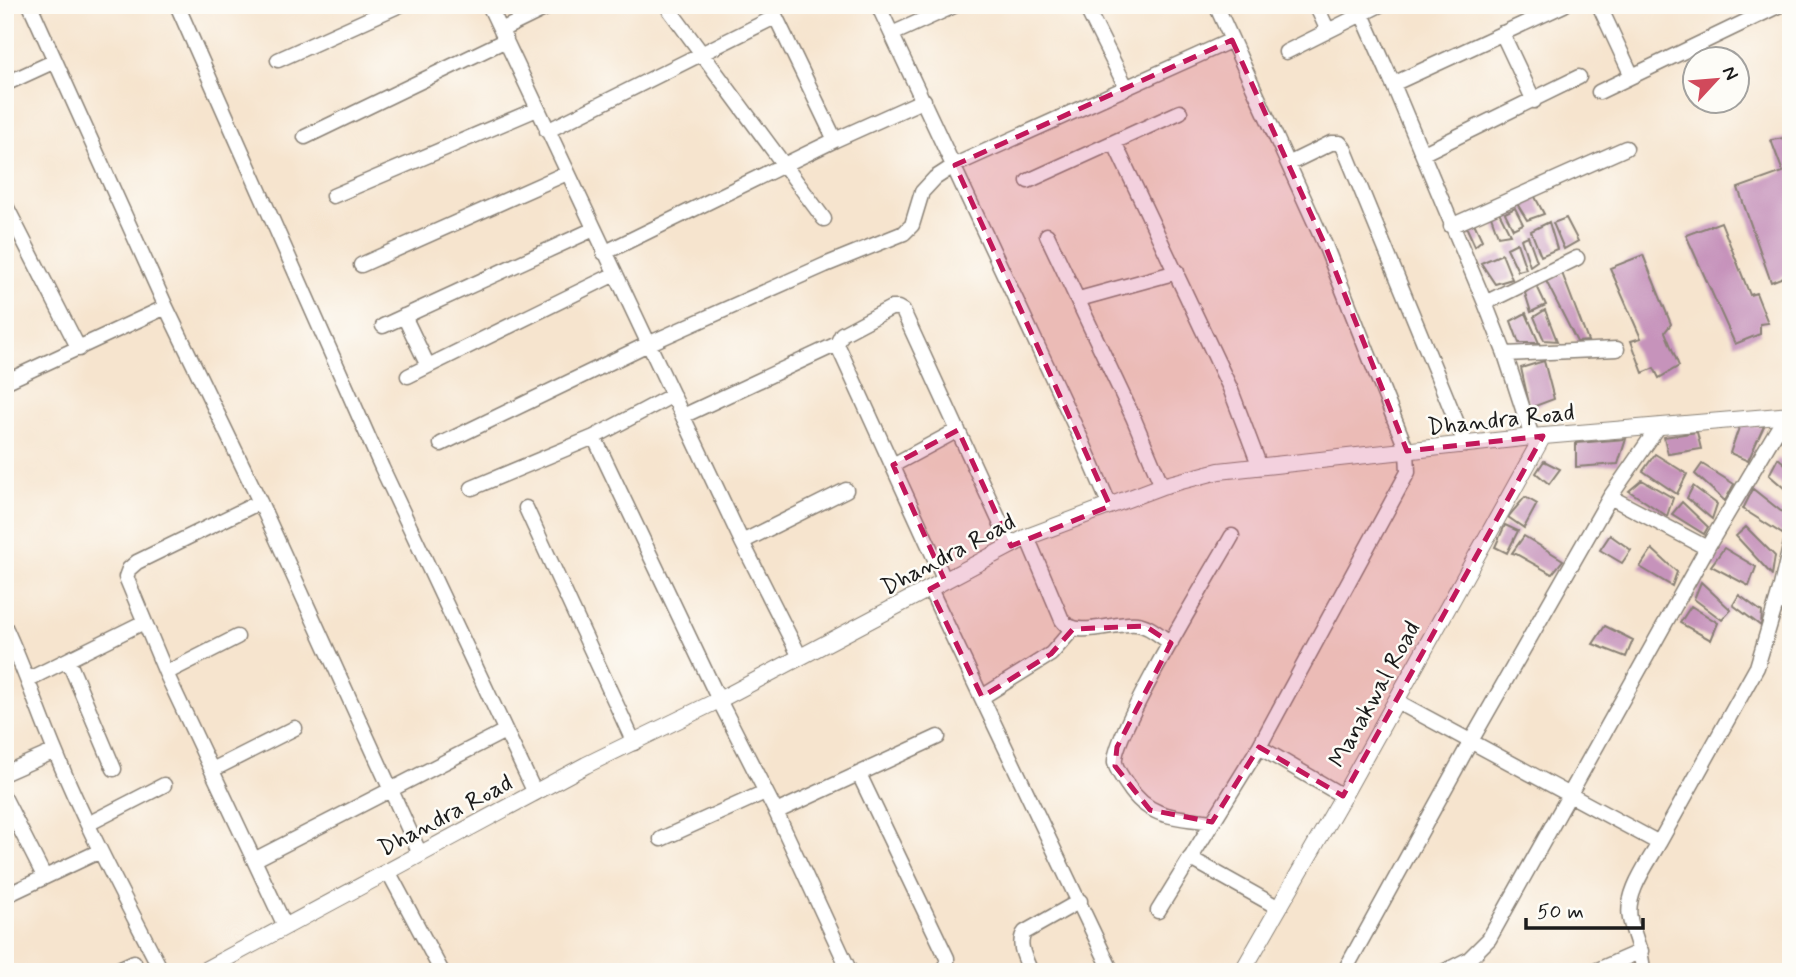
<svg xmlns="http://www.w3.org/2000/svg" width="1796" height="977" viewBox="0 0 1796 977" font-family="Mynerve,sans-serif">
  <rect width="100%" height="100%" fill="#fdfcf7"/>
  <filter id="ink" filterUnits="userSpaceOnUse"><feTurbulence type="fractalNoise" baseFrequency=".0143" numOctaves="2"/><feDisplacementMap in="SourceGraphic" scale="14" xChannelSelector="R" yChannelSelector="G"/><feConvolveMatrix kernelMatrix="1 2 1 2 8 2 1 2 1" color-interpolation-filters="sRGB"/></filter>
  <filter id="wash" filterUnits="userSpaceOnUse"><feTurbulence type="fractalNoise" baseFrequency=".00686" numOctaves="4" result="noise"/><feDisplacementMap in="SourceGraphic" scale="28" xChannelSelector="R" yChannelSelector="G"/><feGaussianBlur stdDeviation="1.57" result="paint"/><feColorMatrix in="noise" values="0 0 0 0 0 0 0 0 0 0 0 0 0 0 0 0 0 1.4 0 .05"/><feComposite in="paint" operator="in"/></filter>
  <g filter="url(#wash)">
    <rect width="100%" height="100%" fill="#f6e4ce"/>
    <g id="blocks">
      <path fill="#c693bb" d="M1791,137v137l-20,8 -33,-94 45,-16 -12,-32z
        M1534,195l10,19 -17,6 -11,-18z
        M1515,208l8,16 -10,5 -8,-16z
        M1499,212l11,22 -12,2 -7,-20z
        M1566,218l12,23 -14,8 -11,-26z
        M1473,221l9,19 -7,6 -10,-22z
        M1549,222l8,27 -16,7 -10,-25z
        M1721,222l29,73 6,-2 12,30 -8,1v10l-25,10 -49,-109z
        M1528,236l9,25 -7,5 -9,-27z
        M1517,243l9,26 -8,2 -11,-23z
        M1502,254l10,25 -17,5 -14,-21z
        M1643,255l28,69 -6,8 14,34 -20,12 -5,-10 -11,5 -12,-32 10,-3 -31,-70z
        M1562,273l26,68 -11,1 -31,-61z
        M1536,284l10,21 -15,7 -6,-19z
        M1545,310l12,31 -13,-1 -10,-23z
        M1526,313l13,30h-20l-8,-22z
        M1544,361l10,38 -24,9 -9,-40z
        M1740,425l24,1 -16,35 -18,-8z
        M1788,428h3v12h-9z
        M1697,432l4,17 -33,5 -4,-17z
        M1626,439l-8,25 -42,3v-24z
        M1655,454l32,20 -10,20 -34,-23z
        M1778,458l13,11v25l-22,-19z
        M1544,461l16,8 -11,15 -13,-11z
        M1702,464l32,20 -9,17 -30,-27z
        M1642,480l31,18 -6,18 -38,-25z
        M1693,486l24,18 -5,15 -25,-21z
        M1753,489l34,27 -3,19 -41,-26z
        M1525,497l12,7 -13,24 -16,-11z
        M1682,502l26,25 -4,7 -32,-20z
        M1505,525l13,6 -11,22 -12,-6z
        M1746,527l29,29 -3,19 -36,-39z
        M1610,535l21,15 -9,13 -22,-13z
        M1524,536l39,24 -11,14 -36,-20 -4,-1z
        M1724,548l32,19 -7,19 -38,-20z
        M1652,549l25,23 -5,14 -32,-19z
        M1701,582l30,28 -9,10 -28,-21z
        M1739,595l23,17 -1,14 -28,-21z
        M1691,606l27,17 -7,17 -31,-17z
        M1605,626l28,14 -7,17 -33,-13z"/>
    </g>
  </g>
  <g filter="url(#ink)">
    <use href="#blocks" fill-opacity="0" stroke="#898075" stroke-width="2"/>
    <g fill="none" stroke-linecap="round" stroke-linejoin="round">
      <g stroke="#898075" stroke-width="17">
        <path id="minor" d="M30,5l136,302 94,195 160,352
          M177,5l205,463 153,325
          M489,5l253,537 58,115
          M666,5l158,214
          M770,5l65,135
          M878,5l204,436 28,65
          M1085,5l41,82
          M1316,5l12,26
          M1599,5l33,71
          M1362,14l31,70
          M501,30l51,-25
          M1502,33l32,68
          M892,34l64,-29
          M1286,52l94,-47
          M278,60l122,-55
          M5,84l50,-23
          M1599,92l181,-87
          M547,131l228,-114
          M305,137l201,-97
          M1114,142l116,246 30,79
          M1424,153l155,-76
          M1290,163l41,-20h9l4,5 122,297
          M1028,181l152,-69
          M333,196l204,-87
          M5,204l74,145
          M1451,226l175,-78
          M1047,235l86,182 29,69
          M604,253l231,-113 89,-40
          M361,265l206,-92
          M1079,299l98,-27
          M1485,303l92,-45
          M404,316l24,50
          M383,326l211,-97
          M1505,354l112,-5
          M408,376l207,-102
          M5,382l161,-75
          M683,416l154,-72
          M594,437l125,263 57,112 74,160
          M1532,437l-27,-83 -20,-51 -92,-219 171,-79
          M441,444l207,-100 177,-79 79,-32 8,-8 10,-33 13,-14 20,-13 277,-125
          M893,465l65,-35
          M472,488l122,-51 79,-42
          M260,502l-123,60 -8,7 -3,8 40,96 119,253
          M526,508l108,235
          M1027,537l35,83c13,20 54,1 75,4 12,1 24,13 34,19
          M742,542l104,-52
          M1707,548l79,-133
          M945,581l-108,-237 5,-10 49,-26h7l5,3 108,235
          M930,589l182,383
          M1780,590l11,22
          M5,627c19,41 33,83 50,124 31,76 70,148 107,221
          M68,660l46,109
          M166,673l71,-36
          M29,679l115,-57
          M982,697l69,-43 22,-25
          M1396,701l263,142 98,-176 23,-77 11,-47
          M1259,747l84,49
          M212,770l83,-42
          M5,773l50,-22
          M859,774l88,184v5l-6,9
          M5,799l39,77
          M776,812l162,-75
          M1212,822c-35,-5 -63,-3 -84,-36 -5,-7 -11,-15 -13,-23 -4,-27 98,-193 117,-227
          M88,824l76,-39
          M661,839l104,-47
          M1190,858l89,50
          M254,860l251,-129
          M388,871l54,101
          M5,896l95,-45
          M1158,911l101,-164 143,-264 6,-11 -1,-21 -82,-206 -109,-240
          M112,972l22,-10
          M1031,972c-5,-12 -15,-29 -6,-40l55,-31
          M1344,972l127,-231 139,-244 49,-71
          M1443,972l26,-13 20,-20 218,-391 -97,-51
          M1593,972l48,-21
          M1643,972c0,-19 -9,-35 -13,-53 -5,-26 17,-54 29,-76"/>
      </g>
      <g stroke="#898075" stroke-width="18">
        <path id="tertiary" d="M201,972l385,-207 133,-65 308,-163 135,-51 57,-15 313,-34 259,-22
          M1242,972l104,-181 197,-355"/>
      </g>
      <use href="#minor" stroke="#fff" stroke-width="14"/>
      <use href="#tertiary" stroke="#fff" stroke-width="16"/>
    </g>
  </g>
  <path fill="#c2185b" fill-opacity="0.2" stroke="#c2185b" stroke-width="5" stroke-dasharray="14 9" stroke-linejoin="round" d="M1232,40l93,205 82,206 136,-15 -200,360 -84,-49 -47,75 -62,-12 -35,-44 2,-19 54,-104 -26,-17 -72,3 -22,25 -69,43 -52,-108 15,-8 -52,-116 65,-35 53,116 99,-40 -155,-341z"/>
  <g text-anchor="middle" stroke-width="5" stroke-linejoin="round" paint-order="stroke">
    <g font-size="24" fill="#1c1c1c" stroke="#fdfcf7">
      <text transform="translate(1501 419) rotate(-6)" y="8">Dhandra Road</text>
      <text transform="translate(948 554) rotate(-28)" y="8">Dhandra Road</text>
      <text transform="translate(1374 694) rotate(-61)" y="8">Manakwal Road</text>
      <text transform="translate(445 815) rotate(-28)" y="8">Dhandra Road</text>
    </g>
  </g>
  <rect width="1796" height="977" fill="none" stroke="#fdfcf7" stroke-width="28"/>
  <g transform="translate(1716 80) rotate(64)"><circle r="33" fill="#fdfcf7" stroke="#a3a29f" stroke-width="2"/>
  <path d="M0-5L12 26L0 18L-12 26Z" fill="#d1495b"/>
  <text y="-10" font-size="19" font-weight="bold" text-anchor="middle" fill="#1c1c1c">N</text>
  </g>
  <path d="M1526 918v10h117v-10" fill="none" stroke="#1c1c1c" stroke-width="3.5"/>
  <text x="1537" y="918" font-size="21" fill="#1c1c1c" stroke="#fdfcf7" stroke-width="5" paint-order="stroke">50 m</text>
</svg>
